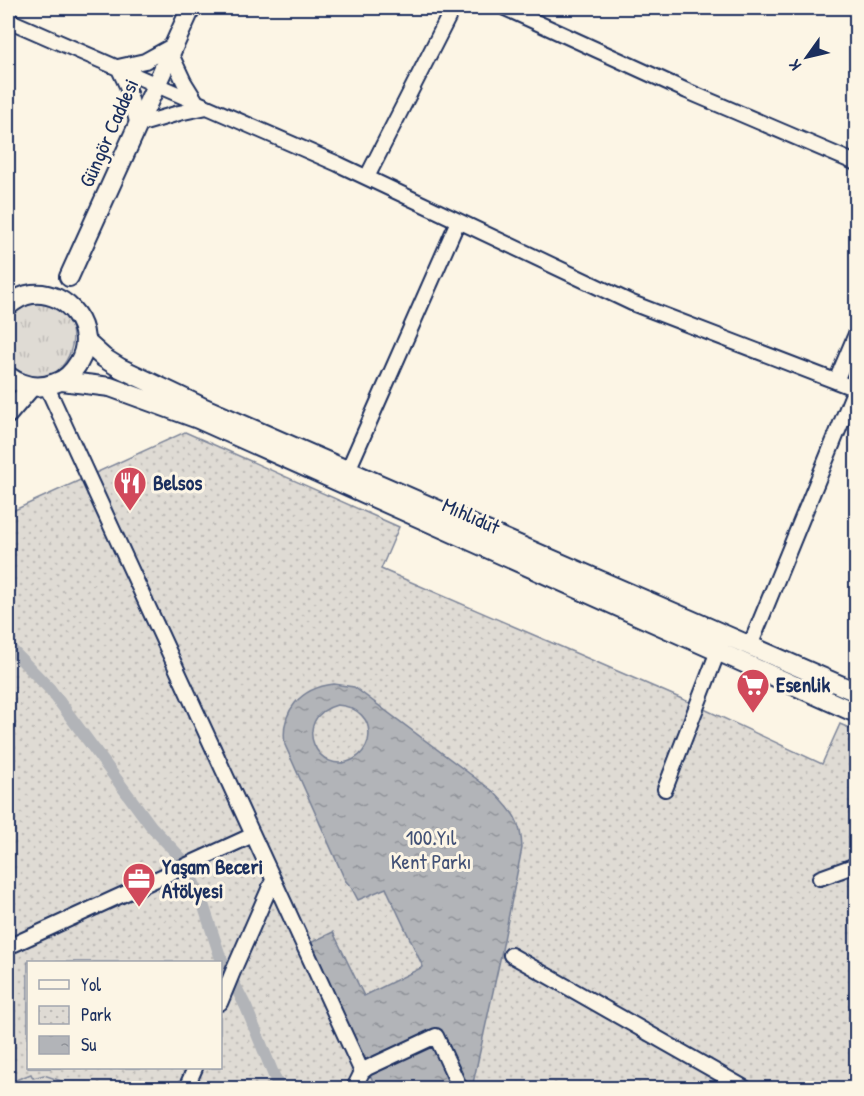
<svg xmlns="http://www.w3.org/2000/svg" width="864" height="1096" viewBox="0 0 864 1096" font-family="'Patrick Hand',sans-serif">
  <defs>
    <pattern id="grass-tufts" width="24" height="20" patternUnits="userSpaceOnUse" patternTransform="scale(1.5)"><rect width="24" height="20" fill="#dfdbd4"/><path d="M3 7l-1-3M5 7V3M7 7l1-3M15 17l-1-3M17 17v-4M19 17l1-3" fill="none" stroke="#bfbcb8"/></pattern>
    <pattern id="park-dots" width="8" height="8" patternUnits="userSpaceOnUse" patternTransform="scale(1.5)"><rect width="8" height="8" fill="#dfdbd4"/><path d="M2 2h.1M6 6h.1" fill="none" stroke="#bfbcb8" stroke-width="1.8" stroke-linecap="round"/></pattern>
    <pattern id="water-ripples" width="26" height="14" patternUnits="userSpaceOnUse" patternTransform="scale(1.5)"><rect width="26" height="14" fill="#b2b4b8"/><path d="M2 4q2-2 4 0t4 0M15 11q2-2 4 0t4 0" fill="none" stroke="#909399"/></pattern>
  </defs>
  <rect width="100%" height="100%" fill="#fcf5e5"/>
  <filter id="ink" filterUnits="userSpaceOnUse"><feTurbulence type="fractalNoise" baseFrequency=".0167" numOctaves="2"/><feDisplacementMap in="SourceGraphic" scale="12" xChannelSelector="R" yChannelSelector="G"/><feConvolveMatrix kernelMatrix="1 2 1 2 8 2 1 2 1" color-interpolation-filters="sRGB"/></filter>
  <g filter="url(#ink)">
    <path fill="url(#grass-tufts)" stroke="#7d8599" stroke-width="1.5" d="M28,303c81,-3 38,114 -20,61v-48l8,-8z"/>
    <path fill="url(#park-dots)" stroke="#7d8599" stroke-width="1.5" fill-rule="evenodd" d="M185,432l214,95 -18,42 308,133 133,62 18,-40 16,7v357h-848v-575zM28,962h192v106h-192z"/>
    <path fill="#dfdbd4" stroke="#7d8599" stroke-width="1.5" d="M31,1074l2,4 11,-3 38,13h-74v-5z"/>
    <path fill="url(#water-ripples)" stroke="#767f94" stroke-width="1.5" fill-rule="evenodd" d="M334,684l20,3 140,105c19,20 27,28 28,56l-21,107 -29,133h-96l-66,-145 23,-11 31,64 59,-29 -37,-79 -28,12 -7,-13 -6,-7 -60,-135c-5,-34 15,-57 49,-61zM337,705c19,1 36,14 31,36 -2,7 -7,14 -14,18 -36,20 -65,-41 -17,-54z"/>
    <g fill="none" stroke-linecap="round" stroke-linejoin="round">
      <path stroke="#b2b4b8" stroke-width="12" d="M8,646l42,43 101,137 33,35 19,43 17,52 26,51 33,81"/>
      <g stroke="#1b2f5e" stroke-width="18">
        <path id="minor" d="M505,8l182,83 169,72
          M8,20l330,144 294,139 224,86
          M174,45l-29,16 -27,6 9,19 11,39 41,-12 28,-6
          M170,52l14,30 13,21
          M367,177l86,-169
          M836,381l20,-47
          M47,387l315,685
          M348,470l110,-249
          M750,646l105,-257
          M665,789l53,-138
          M820,878l36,-13
          M8,947l245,-112
          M511,955l234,133
          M220,1003l14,-34 39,-89
          M186,1088l9,-20
          M354,1088l8,-16 5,-4 69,-32 24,52"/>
      </g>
      <g stroke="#1b2f5e" stroke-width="22">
        <path id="major" d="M69,277l122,-269
          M8,306c7,-6 15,-11 24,-12 36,-4 66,36 47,68 -6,10 -13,18 -24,21 -17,7 -33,3 -47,-7
          M85,341l19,17 16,10 80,38 656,286
          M62,381l48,6 88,32 658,294
          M8,414l23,-27"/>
      </g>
      <use href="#minor" stroke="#fcf5e5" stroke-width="14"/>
      <use href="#major" stroke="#fcf5e5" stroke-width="18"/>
    </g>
  </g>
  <defs>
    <g id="restaurant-pin" transform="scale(1.725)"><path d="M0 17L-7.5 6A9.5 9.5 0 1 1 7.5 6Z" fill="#d1495b" stroke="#fcf5e5"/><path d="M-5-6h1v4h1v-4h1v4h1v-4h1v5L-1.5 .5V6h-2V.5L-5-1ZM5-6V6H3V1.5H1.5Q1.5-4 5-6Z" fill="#fff"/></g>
    <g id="supermarket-pin" transform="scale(1.725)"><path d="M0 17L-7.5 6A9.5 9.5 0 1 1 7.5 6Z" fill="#d1495b" stroke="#fcf5e5"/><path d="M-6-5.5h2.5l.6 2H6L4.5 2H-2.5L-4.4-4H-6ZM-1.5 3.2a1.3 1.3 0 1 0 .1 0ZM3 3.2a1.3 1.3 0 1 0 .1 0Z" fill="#fff"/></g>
    <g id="office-pin" transform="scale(1.725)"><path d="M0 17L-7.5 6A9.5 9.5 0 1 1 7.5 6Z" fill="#d1495b" stroke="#fcf5e5"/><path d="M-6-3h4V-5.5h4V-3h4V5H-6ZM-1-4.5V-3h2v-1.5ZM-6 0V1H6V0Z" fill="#fff"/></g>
  </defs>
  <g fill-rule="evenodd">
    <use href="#restaurant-pin" x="130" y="483"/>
    <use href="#supermarket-pin" x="753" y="685"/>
    <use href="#office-pin" x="139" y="879"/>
  </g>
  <g text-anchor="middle" stroke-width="6" stroke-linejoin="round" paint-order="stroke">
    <g font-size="21" fill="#1b2f5e" stroke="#fcf5e5">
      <text transform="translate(109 133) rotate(-66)" y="7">Güngör Caddesi</text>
      <text transform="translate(471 516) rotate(24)" y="7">Mıhlıdut</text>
    </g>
    <g font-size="21" font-weight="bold" fill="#1b2f5e" stroke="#fcf5e5" text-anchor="start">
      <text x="153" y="490">Belsos</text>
      <text x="776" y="692">Esenlik</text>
      <text x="162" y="874">Yaşam Beceri<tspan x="162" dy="24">Atölyesi</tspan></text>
    </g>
    <g font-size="21" fill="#425176" stroke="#fcf5e5">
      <text x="431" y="845">100.Yıl<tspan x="431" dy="24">Kent Parkı</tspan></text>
    </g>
  </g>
  <rect width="864" height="1096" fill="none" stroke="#fcf5e5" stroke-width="30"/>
  <rect x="15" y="15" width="834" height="1066" fill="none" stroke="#1b2f5e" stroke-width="2" filter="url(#ink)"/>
  <rect x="27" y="961" width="195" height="108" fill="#fcf5e5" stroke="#a2a6af" stroke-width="1.5"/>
  <rect x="39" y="980" width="30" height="9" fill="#fcf5e5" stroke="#a2a6af" stroke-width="1.5"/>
  <text x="81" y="991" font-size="18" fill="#1b2f5e">Yol</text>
  <rect x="39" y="1006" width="30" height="18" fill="url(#park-dots)" stroke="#a2a6af" stroke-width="1.5"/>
  <text x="81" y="1021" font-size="18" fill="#1b2f5e">Park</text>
  <rect x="39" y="1036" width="30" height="18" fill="url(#water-ripples)" stroke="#a2a6af" stroke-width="1.5"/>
  <text x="81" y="1051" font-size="18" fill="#1b2f5e">Su</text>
  <g transform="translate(807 57) rotate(236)" stroke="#fcf5e5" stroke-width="4.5" paint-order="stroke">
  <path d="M0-4.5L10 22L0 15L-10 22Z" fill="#1b2f5e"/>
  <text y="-9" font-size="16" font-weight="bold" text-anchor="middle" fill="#1b2f5e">K</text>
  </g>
</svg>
